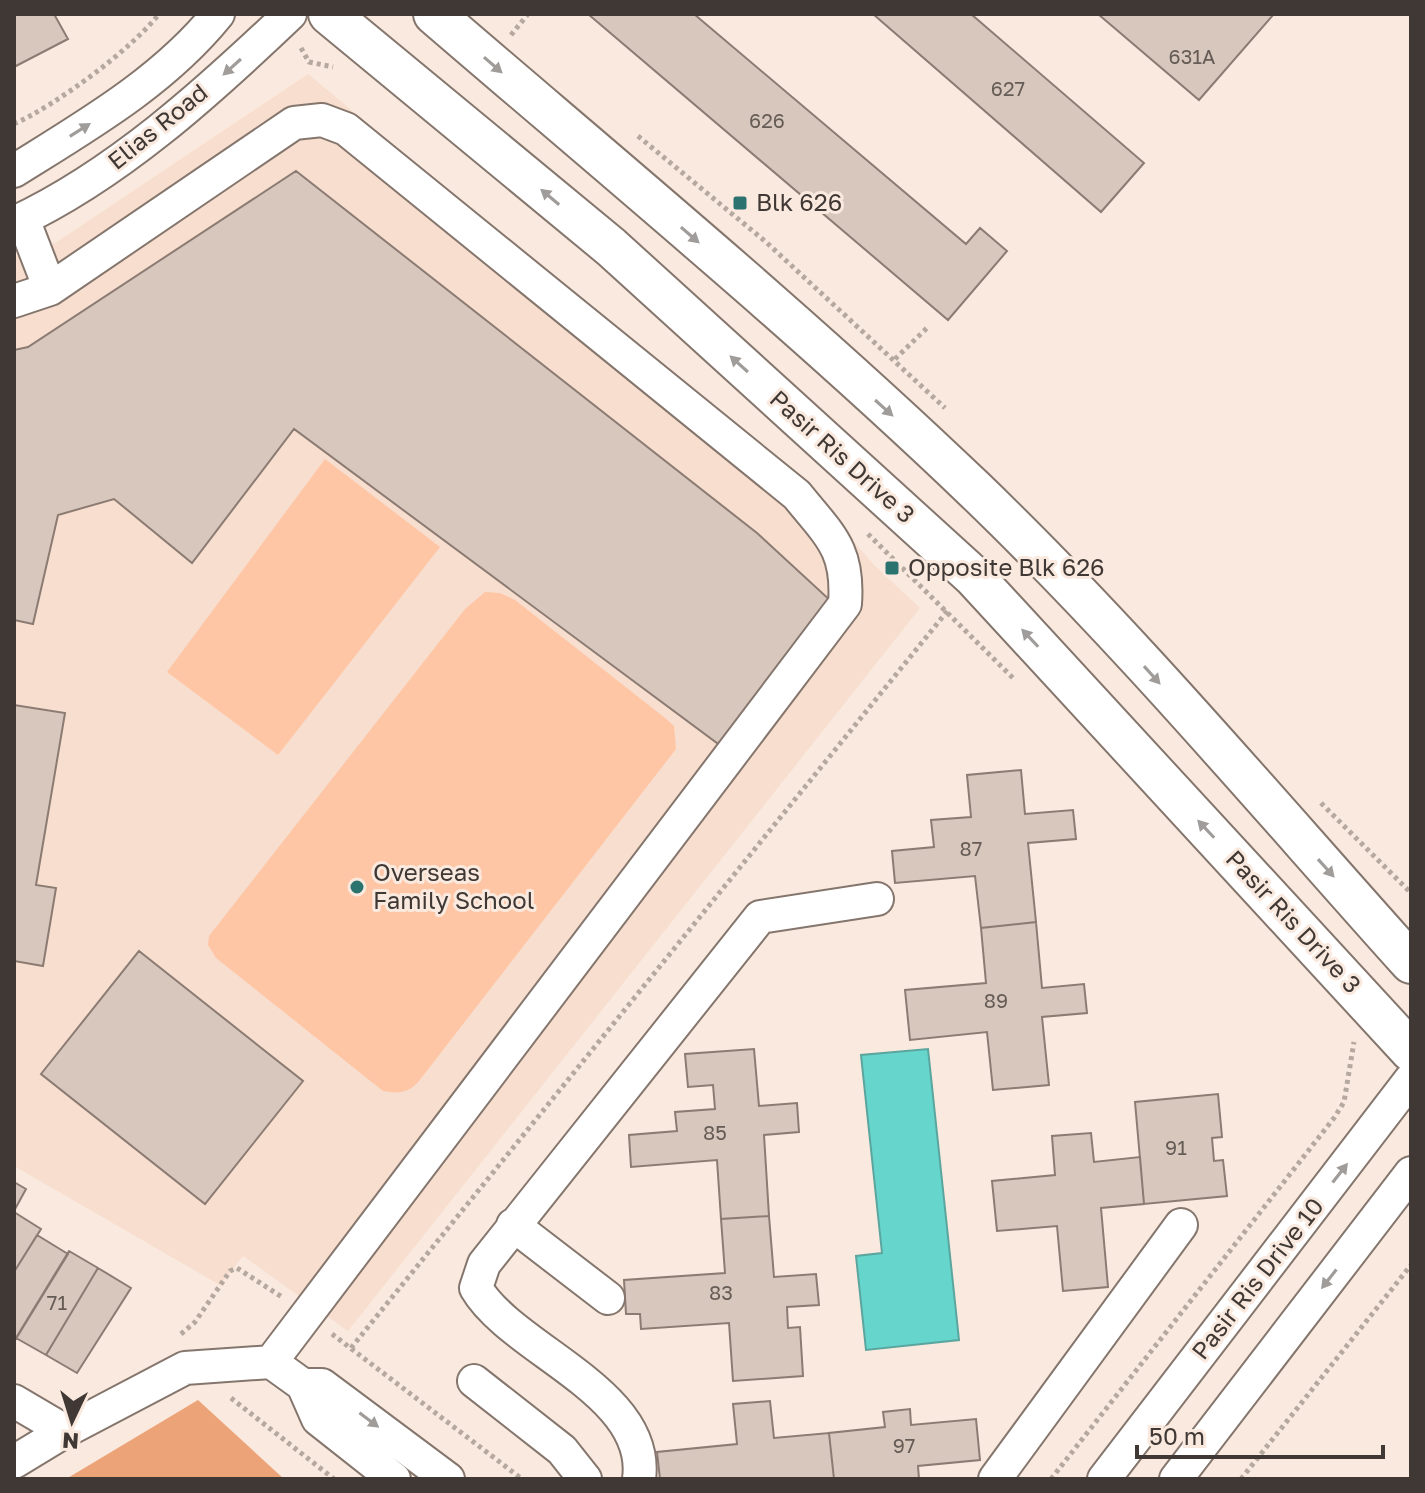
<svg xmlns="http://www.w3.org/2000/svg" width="1425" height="1493" viewBox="0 0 1425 1493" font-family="'Golos Text',sans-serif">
  <rect width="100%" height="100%" fill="#fae9de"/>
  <path fill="#f7decf" d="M308,74l502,418 65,74 45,42 -572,723 -105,-75 -23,29 -206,-119v-909l43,-15z"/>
  <path fill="#fec6a5" d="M325,459l115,88 -162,208 -111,-83z
    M485,592l15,1 15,7 150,118 9,8 2,23 -257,332c-10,12 -21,13 -36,10l-167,-133 -8,-13 1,-9 256,-327z"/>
  <path fill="#eba377" d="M198,1400l86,79h-218z"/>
  <path fill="#66d5cc" stroke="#5aa69e" stroke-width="2" d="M928,1049l31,291 -93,10 -10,-94 26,-3 -21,-198z"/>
  <path fill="#d8c7bd" stroke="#8b7b72" stroke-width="2" d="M14,14h40l14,25 -54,28z
    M588,14h106l272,230 14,-16 27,23 -59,69z
    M873,14h98l173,149 -43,49z
    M1098,14h176l-75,86z
    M296,171l461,362 75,69 -111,144 -427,-317 -102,134 -78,-64 -56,16 -25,109 -19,-4v-270l14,-3z
    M14,705l51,8 -29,172 20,3 -13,78 -29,-5z
    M1021,770l4,44 48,-4 3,29 -48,4 8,79 -55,6 -6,-52 -80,7 -3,-32 42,-4 -3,-27 40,-3 -4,-42z
    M1036,922l6,66 42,-4 3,29 -45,4 7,68 -56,5 -6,-58 -77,8 -5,-50 81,-7 -5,-55z
    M139,951l164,130 -98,123 -164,-130z
    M754,1049l5,57 38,-3 2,29 -35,3 5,81 -48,3 -4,-59 -86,7 -2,-32 48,-4 -2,-19 40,-3 -2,-24 -25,2 -3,-33z
    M1218,1094l4,43 -10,1 2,23 9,-1 4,36 -83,8 -9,-102z
    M1091,1133l3,29 46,-5 4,47 -43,4 7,79 -45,4 -6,-65 -60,5 -5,-50 63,-6 -3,-39z
    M14,1182l12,7 -12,22z
    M14,1212l27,17 -27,43z
    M769,1216l5,61 42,-3 3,31 -32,2 1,21 12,-1 3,49 -70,5 -4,-58 -88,6 -1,-15h-14l-2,-34 101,-7 -4,-54z
    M37,1235l31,19 -54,88v-70z
    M69,1251l29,17 -52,87 -30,-17z
    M98,1268l33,20 -54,85 -31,-18z
    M770,1401l4,37 55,-5 5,46h-174l-3,-27 80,-8 -4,-40z
    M910,1409l1,16 65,-6 4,41 -62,6 1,13h-85l-5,-46 56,-6 -2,-15z"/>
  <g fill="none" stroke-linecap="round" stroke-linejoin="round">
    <g stroke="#85766d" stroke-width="36">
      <path id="minor" d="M14,171c72,-45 149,-89 204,-157
        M23,219l27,70
        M14,223c103,-48 194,-131 276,-209
        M14,301l36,-12 244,-166 28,-3 24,9 451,366c33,41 52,54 48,109l-574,758
        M513,1225l95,73
        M474,1381l88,69 23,29
        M303,1385h19l126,94
        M14,1401l51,30
        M14,1462l51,-31 120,-63 86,-6 32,23 15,34 76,60
        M639,1479c12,-87 -127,-129 -163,-191l8,-24 276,-347 117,-18
        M995,1479l186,-254
        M1104,1479l307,-400
        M1176,1479l235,-306"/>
    </g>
    <g stroke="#85766d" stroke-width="44">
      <path id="major" d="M329,14l282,233 363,330 437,474
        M434,14c180,155 369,311 540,475 155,149 294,315 437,474"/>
    </g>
    <path stroke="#b5a89f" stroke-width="5" stroke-dasharray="4 4" stroke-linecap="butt" d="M511,35l17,-21
      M301,48l8,14 24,5
      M14,124c42,-19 117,-74 145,-110
      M638,136l128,106 179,166
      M895,359l33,-32
      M868,534l146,145
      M1321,803l90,90
      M181,1334l14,-12 35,-51 7,-3 45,29
      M332,1334l190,145
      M351,1348l598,-739
      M231,1398l103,81
      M1051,1479l283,-361 10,-16 10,-60
      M1241,1479l170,-214"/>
    <use href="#minor" stroke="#fff" stroke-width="32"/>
    <use href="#major" stroke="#fff" stroke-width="40"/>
  </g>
  <defs><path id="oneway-solid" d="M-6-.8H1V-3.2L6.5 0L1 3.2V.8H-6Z" transform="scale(2)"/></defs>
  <g fill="#9f9c9a">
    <use href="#oneway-solid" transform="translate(493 65) rotate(41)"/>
    <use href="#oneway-solid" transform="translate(232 67) rotate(138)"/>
    <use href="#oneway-solid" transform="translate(80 130) rotate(-32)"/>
    <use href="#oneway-solid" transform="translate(550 197) rotate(-140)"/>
    <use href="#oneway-solid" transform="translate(690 235) rotate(41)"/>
    <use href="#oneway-solid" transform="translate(739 364) rotate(-138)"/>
    <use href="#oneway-solid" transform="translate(884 408) rotate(42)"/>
    <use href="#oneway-solid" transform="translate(1030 638) rotate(-133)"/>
    <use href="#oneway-solid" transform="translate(1152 675) rotate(48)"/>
    <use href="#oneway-solid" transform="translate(1206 829) rotate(-133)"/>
    <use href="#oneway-solid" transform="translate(1326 868) rotate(48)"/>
    <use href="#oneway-solid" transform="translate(1340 1173) rotate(-52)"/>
    <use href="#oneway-solid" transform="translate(1329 1279) rotate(128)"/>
    <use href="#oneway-solid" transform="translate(369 1420) rotate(37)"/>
  </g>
  <g fill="#2a736e" stroke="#fae9de" stroke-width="3">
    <rect x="732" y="195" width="16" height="16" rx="4"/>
    <rect x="884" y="560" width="16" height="16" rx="4"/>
    <circle cx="357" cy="887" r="8"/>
  </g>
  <g text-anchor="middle" stroke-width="6" stroke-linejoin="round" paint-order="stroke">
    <g font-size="20" fill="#655c56">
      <text x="1192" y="64">631A</text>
      <text x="1008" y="96">627</text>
      <text x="767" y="128">626</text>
      <text x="971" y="856">87</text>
      <text x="996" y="1008">89</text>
      <text x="715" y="1140">85</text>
      <text x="1176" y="1155">91</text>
      <text x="721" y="1300">83</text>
      <text x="57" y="1310">71</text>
      <text x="904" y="1453">97</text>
    </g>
    <g font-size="24" fill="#3f3834" stroke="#fae9de">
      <text transform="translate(158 127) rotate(-39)" y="8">Elias Road</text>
      <text transform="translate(842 457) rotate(42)" y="8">Pasir Ris Drive 3</text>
      <text transform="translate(1293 922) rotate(47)" y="8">Pasir Ris Drive 3</text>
      <text transform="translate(1258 1279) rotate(-52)" y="8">Pasir Ris Drive 10</text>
    </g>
    <g font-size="24" fill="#3f3834" stroke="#fae9de" text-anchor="start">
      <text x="756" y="211">Blk 626</text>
      <text x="908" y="576">Opposite Blk 626</text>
      <text x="373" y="881">Overseas<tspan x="373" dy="28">Family School</tspan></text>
    </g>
  </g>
  <rect width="1425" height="1493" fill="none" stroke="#3f3834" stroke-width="32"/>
  <g transform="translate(72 1421) rotate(184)" stroke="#fae9de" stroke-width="6" paint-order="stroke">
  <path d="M0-6L14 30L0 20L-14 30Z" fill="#3f3834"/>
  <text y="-12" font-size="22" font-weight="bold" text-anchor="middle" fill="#3f3834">N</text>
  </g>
  <path d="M1137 1445v12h246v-12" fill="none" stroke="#3f3834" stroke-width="4"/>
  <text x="1149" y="1445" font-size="24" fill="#3f3834" stroke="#fae9de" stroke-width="6" paint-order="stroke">50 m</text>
</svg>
